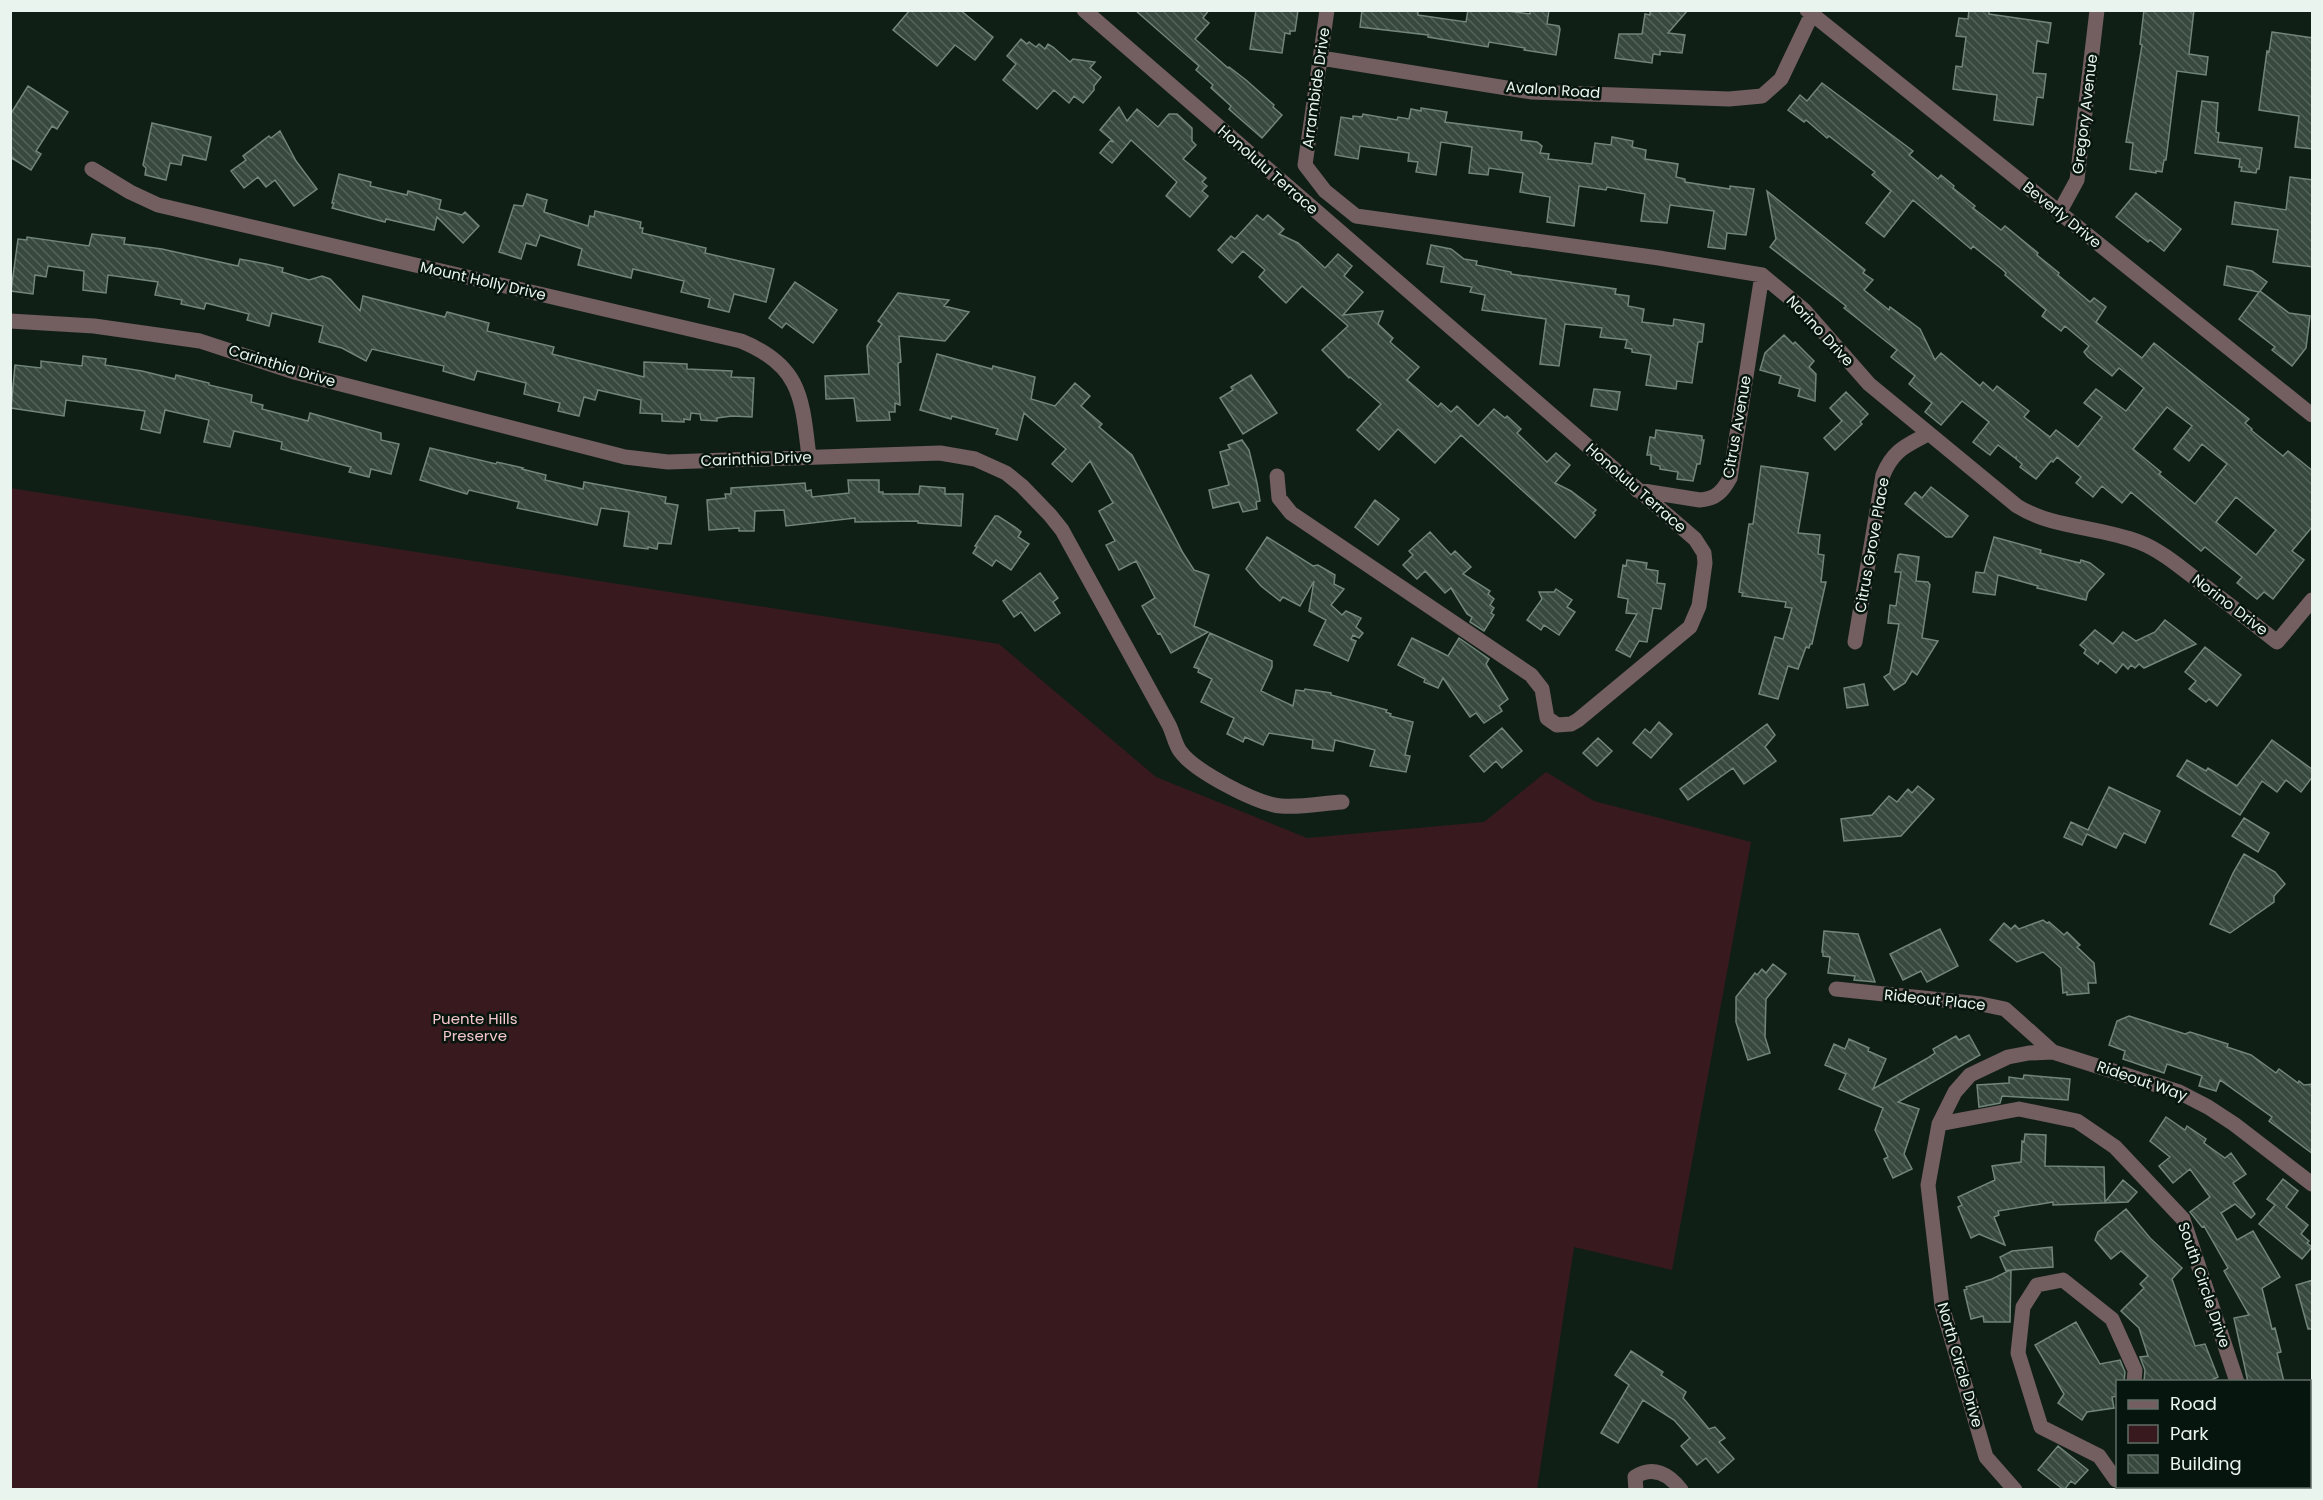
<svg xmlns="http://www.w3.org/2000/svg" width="2323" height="1500" viewBox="0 0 2323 1500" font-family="Poppins,sans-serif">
  <defs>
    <pattern id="building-back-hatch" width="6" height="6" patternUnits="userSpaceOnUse" patternTransform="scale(1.5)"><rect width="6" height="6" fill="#37483e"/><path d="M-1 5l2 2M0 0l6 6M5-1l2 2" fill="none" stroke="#54635a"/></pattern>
  </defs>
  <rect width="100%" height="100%" fill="#0f1f16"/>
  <path fill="#381a1e" d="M10,488l989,156 157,133 151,61 177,-16 62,-50 48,29 157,41 -79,428 -98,-23 -37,242h-1526z"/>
  <path fill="url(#building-back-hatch)" stroke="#72857a" stroke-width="1.5" fill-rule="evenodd" d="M910,10h50l33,27 -18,23 -20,-15 -18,21 -44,-36z
    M1135,10h74l-6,8 6,5 -14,16 33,29 1,-1 17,13 28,25 -1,2 9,8 -20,23 -33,-29 2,-3 -20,-18 2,-3 -17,-15 3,-4z
    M1256,10h42l-3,21h-5v3l-5,-1 -3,20 -32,-4z
    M1362,10h56v5l48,7 2,-12h33l29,4v-4h19l-2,14 12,2 1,3 -4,26 -32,-5 1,-2 -36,-6 -1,5 -60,-10v-2l-68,-8z
    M1650,10h38l-20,23 17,2 -3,18 -22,-2v4l-7,-1 -1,9 -37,-5 4,-24h23l3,-20 5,1z
    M1969,10h20v4l62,9 -3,20 -11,-2 -4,32 13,1 -3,24 -6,-1 -4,28 -39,-5 3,-25 -44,-6 3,-23 6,1 4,-30 -10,-1 3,-18 9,1z
    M2144,10h50l-5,44 19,3 -2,18 -29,-4 -11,89h-2l-2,12 -6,-1v2l-26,-4 3,-26 -7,-1 16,-97 -2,-1z
    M2272,32l41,6v111l-18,-2 4,-31 -40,-6 8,-59 2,1z
    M1021,39l6,5 2,-2 7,5 3,-3 6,5 3,-5 5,3 17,15 3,-3 22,3 -5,6 11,9 -7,9v4l-11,13 -9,-7 -5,7 -15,-13 -17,19 -34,-29 13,-16 -9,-8z
    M1822,83l91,68 -4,4 29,24 3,-4 13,11 -1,2 22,18 -2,2 28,22 4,-4 33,27 -1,2 22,18 -1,2 32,27 4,-4 12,9 -10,15 46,36 12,-15 95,76 -4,4 7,6 -1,1 32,26 5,-5 25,20v55l-21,25 12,9 -31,39 -9,-7 -7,7 -20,-16 5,-6 -37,-30 -4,4 -70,-59 -9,11 -20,-17 -9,11 -17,-14 5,-6 -24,-20 -4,5 -2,-1 -15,18 -16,-12 2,-3 -6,-5v-2l-1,1 -17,-13 -8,10 -17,-13 16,-20 -27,-21 -21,24 -16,-13 7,-9 -23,-19 6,-8 -24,-19 6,-7 -53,-42 2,-2 -76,-59 6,-8 -9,-48 98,79 -2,3 10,7 -9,10 25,20 1,-3 30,22 15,31 6,-7 39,33 3,-4 10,9 4,-5 32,25 -5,6 26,20 6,-7 22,17 24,-30 -18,-14 12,-14 30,22 18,-23 -25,-20 -7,8 -24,-19 -4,-5 5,-6 -24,-20 -4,5 -19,-15 4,-6 -41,-35 1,-2 -3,-3 -30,-24 -2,3 -58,-49 -29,37 -18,-14 25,-32 -19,-16 3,-3 -46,-36 -2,2 -21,-18 -2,2 -16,-12 12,-15 7,6zM2167,407l25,19 -18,23 15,12 13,-17 25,20 -32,40 -36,-30 2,-2 -28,-23zM2236,497l40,33 -20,25 -40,-33z
    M28,86l40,26 -11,17 -5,-3 -16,25 5,3 -10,16 -21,-13v-42z
    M2202,101l16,2 -2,29 3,1 -1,9 44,6 -3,21h-2l-1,4 -15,-2 1,-4h-3l1,-8 -45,-6z
    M1119,107l8,14 10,-12 21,18 11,-13h8l15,14v13l4,4 -13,14 23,19 -4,4 5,4 -5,5 6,5 -18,21 -24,-21 11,-14 -46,-42 -19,23 -12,-10 10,-12 4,1 -14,-12z
    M1421,108l26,4 -2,10 77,10 -1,8 16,2 5,4 -2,7 9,1 -1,5 44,5 3,-21 16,2 1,-8 21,4 -1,6 14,3 -1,9 33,5 -2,13 9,2v3l45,7v-3l24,3 -8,46 -19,-2 -2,16 -17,-2 6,-36 -44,-6 -3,18 -26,-2 4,-27 -38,-7 -1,3 -27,-4 -5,40 -27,-4 3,-25 -30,-5 3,-19 -34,-5 -1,7 -19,-2 3,-26 -31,-5 -5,33 -20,-3 2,-10 -10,-1 1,-8 -49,-7 -2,13 -23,-4 6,-38 12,2v-3l9,1 1,-3 34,6 1,-3 11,2 2,-10 10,2z
    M152,123l59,14 -5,23 -23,-5 -2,10 -11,-2 -4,17 -21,-5 1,-7 -3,-3z
    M280,131l16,30 21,28 -23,17 -19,-26 -9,7 -8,-10 -14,11 -13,-17 15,-11 -3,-4 26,-20 2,2z
    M339,174l32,8 -1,4 37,9 1,-4 33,9 -2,9 23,6 3,-3 14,14 -16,17 -26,-26 -3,13 -48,-11 -1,3 -53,-14 2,-5h-2z
    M2290,177l23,3v87l-40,-5 5,-32 -46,-6 3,-22 51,8z
    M2136,193l45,36 -17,22 -14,-11 -2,2 -32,-25z
    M527,194l20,6 -3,12 44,14 2,-10 4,1 1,-6 46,11 -1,6h3l-1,5 64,15 -1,5 69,16 -8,33 -32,-8 -5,18 -21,-5 2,-8 -29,-7 3,-11 -51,-12 -2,9 -53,-13 4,-16 -42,-14 -4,11 -10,-3 -5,16 -22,-7 15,-47 9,1z
    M1257,215l6,5 5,-5 16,14 -5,5 19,9 27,25 13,-14 14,12 -8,10 19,16 -20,23 40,-4 -5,13 15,14 -3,4 29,25 -12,13 31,27 3,-4 10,9 6,-6 21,20 16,-17 11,9 2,-2 14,13 -4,4 30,29 9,-9 14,12 -15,18 16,8 25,19 -3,3 2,2 -20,23 -114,-103 -26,28 -37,-34 -19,21 -22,-20 24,-26 -31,-27 -1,1 -27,-28 26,-24 -46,-40 -16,17 -27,-26 6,-7 -22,-19 -11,12 -14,-13 13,-14 4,3z
    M92,234l33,4 -1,6 38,5 76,17 2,-7 26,5 17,4 -1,4 27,8 13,-4 8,3 30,32 3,-15 82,21 2,-5 42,11 -2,8 67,16 -2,7 92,23v-15l43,2v5l45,2 -1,6 23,1 -2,39 -20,-1 -15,2v3l-16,-1 -1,-6 -9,-1 -1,7 -6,-1v3l-22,-1v-7l-22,-1 1,-13 -43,-10 -3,10 -11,-3 -5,19 -21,-5 2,-8 -36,-9 2,-11 -49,-12 -3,9 -31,-9 1,-5 -72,-17 -6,12 -24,-13 -23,-6 4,-16 -51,-13 -3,13 -22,-6 2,-6 -43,-11 -2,6 -23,-5 1,-4 -27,-5 3,-13 -50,-7 -2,18 -23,-3 1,-19 -36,-5 -2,11 -11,-2 -2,19 -22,-3 7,-52 9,1v-3l62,9z
    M1431,245l20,4 13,10 13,2 -1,4 35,7v2l105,15 -1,5 14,2 -1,10 16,3 -2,13 31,4 1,-7 30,5 -2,18h-4l-6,41 -15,-2 -1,8 -30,-4 5,-30 -19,-3v-3l-7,-1 2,-8 -27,-3 2,-9 -37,-4 -6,42 -19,-2 6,-45 -64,-9 3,-15 -15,-3 2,-5 -31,-5 3,-15 -17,-3z
    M2227,266l25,5 15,11 -7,9 29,22 21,3 -4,32 -14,18 -20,-16 3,-3 -36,-28 20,-27 -35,-7z
    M795,282l42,28 -24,33 -27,-20 -4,5 -13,-10z
    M898,293l51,7 -5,6 25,6 -24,29 -46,-5 2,26 -3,1 2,42 -5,-2v9h-6l1,8 -33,1 -3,-23 -28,1 -1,-23 44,-2 -2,-28 15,-22 -4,-3z
    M1784,335l9,9 2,-2 19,19 -5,6 7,7 -1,27 -17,-5 2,-7 -21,-6 2,-7 -21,-6 5,-17z
    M937,354l55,15 1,-3 42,11 -4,22 24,7 20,-23 15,13 -9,10 21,18 -3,3 33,28 51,98 11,17 15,5 -15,51 14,6 -37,21 -11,-20 -2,1 -16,-28 13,-8 -19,-37 -17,9 -13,-25 9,-4 -16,-30 14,-8 -23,-42 -18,21 -20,-18 14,-15 -42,-36 -7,27 -21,-6 2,-5 -46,-13 -1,3 -31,-9z
    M83,356l23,3 -1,6 37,6 33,8 1,-4 33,8v2l43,10 -1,7 12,3 -1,4 46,12 2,-8 71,20v7l18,4 -8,30 -20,-5 -2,8 -20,-5 2,-5 -70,-18 1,-7 -48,-11 -4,16 -26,-5 5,-22 -44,-10 -5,23 -19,-4 4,-18 -79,-11 -2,16 -53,-8 4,-43 26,3v-7l41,5z
    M1251,375l26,38 -34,21 -23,-36 13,-8 -2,-3z
    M1594,389l26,3 -3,18 -26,-4z
    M1846,392l22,22 -8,8 2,2 -27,26 -11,-12 18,-17 -12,-13z
    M1656,430l46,6v4h2l-4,24h-3l-4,17 -16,-2 1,-7 -18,-3v-3l-9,-2v-9h-4l3,-18 5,1z
    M1242,440l7,10 8,33 3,18 -4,1 1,7 -14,3 -4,-10 -26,6 -4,-18 20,-5 -9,-33 10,-3 -2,-4z
    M430,448l66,16 1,-2 26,6 -1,1 24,6 -1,5 38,9 1,-7 82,15 -1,6 13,2 -7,39 -13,-1 -1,6 -9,-2v2l-24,-3 5,-34 -28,-4 -4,17 -80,-17 2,-6 -50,-12 -2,4 -47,-14z
    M1761,466l47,7 -10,60 22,2 -2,19 6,1 -3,27h5l-14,62h-2l-1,4 -3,-1 -8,22 -10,-3 -10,33 -19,-5 16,-57 8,2 9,-31 -7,-1 1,-5 -44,-6 1,-3 -4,-1 10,-68h4z
    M848,480h31v12h4v2h36l1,-8 25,2v6h18l-2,32 -43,-3v-2l-63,1v-4l-69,8 -2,-16 -29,1 -1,20h-15v-3l-30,2 -2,-30 19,-2 -1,-4h6v-6l74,-5 1,8 5,-1 1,7 37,-4z
    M1931,487l37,29 -16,21h-6l-41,-33 10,-12 7,6z
    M1375,500l24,19 -21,26 -23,-18z
    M995,516h3l17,11 6,5 -3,5 11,7 -18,26 -15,-10 -4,6 -19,-13 4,-6 -2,-1z
    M1430,532l21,23 4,-4 16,16 -8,7 27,17 -2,3 6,5 -4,6 4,3 -3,5 3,2 -10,16 -14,-9 2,-5 -5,-3 -16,-26 -6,5 -20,-22 -8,8 -14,-14 10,-10 -4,-4z
    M1267,537l46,29 5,-1 17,10 -1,9 10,5 -13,16 11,10 4,-4 15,7 -5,9 7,6 -4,5 -6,-3 -2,4 5,2 -8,20 -34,-16 12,-25 -17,-9 5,-30 -14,25 -17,-9 -3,4 -19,-15 -15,-17z
    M1994,537l47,13 -1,3 40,10 1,-3 9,3 14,11 -16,18 -2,8 -49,-12 1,-2 -40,-11 -3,20 -22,-3 3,-20 8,1z
    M1900,554l19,3 -3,24 12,1 2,3 -8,53 16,3 -21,34 -5,-4 -7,12 -11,7 -10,-13 6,-4 9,-49 -11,-1 2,-18 6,1 5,-34h-6l3,-17z
    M1627,560l20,3 -1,6 12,2 -1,12 8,1 -4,25 -8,-1 -6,34 -8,-1 -9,16 -14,-7 21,-36 -11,-1 2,-14 -10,-2 5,-32 3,1z
    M1040,573l18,25 -5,4 7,11 -25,18 -14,-19 -7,5 -11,-16z
    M1556,589l16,11 -5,7 8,5 -16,23 -15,-10 -3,5 -14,-10 15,-21 -3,-7h15z
    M2165,620l31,24 -52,24 -5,-4 -4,4 -4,-3 -3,4 -5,-5 -7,9 -16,-13 -2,4 -14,-11 2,-3 -6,-5 15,-15 18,14 10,-12 13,9 19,-9z
    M1210,633l62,28v6l-11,24 32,15 3,-16 8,1 1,-2 26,4v2l56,15 -1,2 5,2 -1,2 23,6 -8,33 5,1 -4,16 -36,-6 5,-16 -40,-10 -2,11 -21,-3 1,-8 -44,-7 -6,12 -18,-8 -2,5 -16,-8 7,-16 -33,-16 11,-23 -14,-7 1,-3 -5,-2z
    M1412,638l36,18 11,-18 30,21 -3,5 22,35 -9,7 3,5 -18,12 -8,-10 -6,4 -27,-39 -5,10 -14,-6 1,-3 -27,-14z
    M2205,647l36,28 -24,31 -8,-7 -3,3 -17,-13 7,-8 -11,-9z
    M1864,684l4,21 -21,3 -3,-20z
    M1659,722l13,12 -21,24 -18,-15 12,-14 5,4z
    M1767,724l8,11 -10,12 11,14 -32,23 -11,-16 -45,32 -8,-11z
    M1502,728l20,23 -20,17 -6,-7 -12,11 -14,-16z
    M1598,738l14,13 -15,15 -14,-13z
    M2272,740l41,30v6l-12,16 -15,-12 -9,12 -15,-11 -22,34 -63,-39 10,-16 19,11 2,-3 29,18z
    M1918,786l16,13 -33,37 -57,5 -3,-22 31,-4 17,-19 8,6 11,-13 4,4z
    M2109,787l51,24 -15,32 -21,-10 -8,15 -29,-14 -5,11 -18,-8 7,-15 17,8z
    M2244,818l25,15 -11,19 -26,-16z
    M2244,854l31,18 10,12 -11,12v6l-44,31 -20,-9 23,-51z
    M2043,920l4,3 2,-1 15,13 3,-3 13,13 -3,2 17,16 2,20h-8l1,10 -22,2v-3l-4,1 -2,-25 -18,-16 -26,10 -27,-22 14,-17 7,6 4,-4 4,4z
    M1940,929l18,37 -31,16 -6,-11 -18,9 -13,-26z
    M1824,931l34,3 17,48 -21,-2 1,-4 -27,-3 2,-16 -7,-1v-4h-1z
    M1773,964l13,10 -20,25 -1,38 5,16 -22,7 -12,-38v-25l19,-24 2,2 5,-6 4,4z
    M2129,1016l56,18 5,-2 38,12 -1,3 24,8 25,18 3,-4 19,14 1,-2 5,4 9,-1v70l-44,-33 3,-4 -52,-37 -4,11 -17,-5 3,-10 -35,-12 -3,9 -41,-14 2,-8 -16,-6 8,-24z
    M1969,1035l11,20 -82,47 21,7 -15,45 8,15 -19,9 -9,-19 4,-2 -13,-27 8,-22 -44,-19 7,-15 -21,-9 9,-21 11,5 4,-10 20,9 -1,3 18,8 -13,30 53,-30 9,-6 -2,-4 23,-13 3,4z
    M2024,1075l46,4 -2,21 -66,-4 -2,7 -21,4 -2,-22 32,-2v-6l14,2z
    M2166,1117l19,13 2,-4 19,13 -2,4 21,15 6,-5 15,21 -13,9 22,31 -4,4 -16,-14 -14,9 16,27 16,-9 27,46 -18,11 10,41 3,-1 6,24 -4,1 7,29h-36l-14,-64 15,-3 -25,-44 4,-3 -24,-42 -2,1 -12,-15 20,-15 -20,-28 -17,14 -14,-17 11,-9 -20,-16z
    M2025,1134l21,1 -1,31 59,1 1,35 18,-22 14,12 -9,10 -75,3v-3l-55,9 1,4 -5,2 11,28 -26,-11 -8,4 -13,-31 4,-2 -4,-8 37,-17 -3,-14 29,-4 1,-21 2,1z
    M2283,1179l15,12 -12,16 22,18 -7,9 8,7 -2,2 5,4 -10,12 -43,-35 16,-19 -8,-6z
    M2126,1209l24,29 32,30 -10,11 23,67 10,-2 13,33 -11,5h-63l1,-12 -5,-13 8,-1 -9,-28 -18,-17 23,-23 -4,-4 8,-8 -27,-25 -10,8 -16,-19 3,-8z
    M2052,1247l1,20 -42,3 -1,52h-26l-1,-6 -12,3 -7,-29 3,-1 -1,-2 26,-8 18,-9 -4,1 -6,-14 12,-6z
    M2313,1280v49h-5l-12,-44z
    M2076,1322l24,42 20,-4 5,12 -1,10h-6v14l-6,1 2,11 -27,4 -5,8 -24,-17 6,-9 -29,-49z
    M1631,1351l32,21 -2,3 25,17 -3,6 26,31 6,-2 10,11 -6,4 15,17 -16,14 -12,-15 -9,7 -16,-19 9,-8 -16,-18 -31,-20 -25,43 -17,-10 28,-48 -14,-10z
    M2058,1446l30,24 -13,14 -4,-3 -7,9 -26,-20z"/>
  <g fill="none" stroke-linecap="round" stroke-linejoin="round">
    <path stroke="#735e60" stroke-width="15" d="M1084,10l611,529 9,14 1,10 -6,43 -9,21 -112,93 -7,4 -14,1 -10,-7 -5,-29 -11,-14 -240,-162 -12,-15 -2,-22
      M1327,10l-22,155 20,26 31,25 303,42 103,17 42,35 65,74 148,122c37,23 82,20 122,36 21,8 40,24 58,38 27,21 54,41 80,62l35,-42
      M1807,10l505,405
      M1321,58l211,34 197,7 33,-3 19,-17 30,-63
      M92,169l38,23 28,13 583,136c61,25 61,58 68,116
      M2059,213l18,-33 20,-170
      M10,321l84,5 106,15 94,31 331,85 43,5 272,-9 35,6 31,14 16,13 28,29 12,15 107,195c4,8 6,19 11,26 14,20 77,53 101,55 20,2 42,-3 61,-4
      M1637,490l63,10c16,-1 23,-9 30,-22l32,-203
      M1855,642l28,-167c10,-25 23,-29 45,-41
      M1836,989l145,15 24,5 48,43
      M1939,1124l80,-15 58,12 38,26 68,72 54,163
      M2116,1480l-17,-24 -58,-29 -23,-74 5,-46 14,-22 26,-5 49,39 23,51 -1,12
      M2272,1486l1,4
      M1636,1490l-1,-13c18,-12 34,-3 46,13
      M2015,1490l-29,-33 -44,-151 -14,-121 11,-61 16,-32 15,-17 38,-18 21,-4 24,-1 126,40 29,15 26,17 78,60"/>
  </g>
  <g text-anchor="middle" stroke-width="5" stroke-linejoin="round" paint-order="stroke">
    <g font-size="15" fill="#eaf4ee" stroke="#06150d">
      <text transform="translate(1316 88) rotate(-82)" y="5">Arrambide Drive</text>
      <text transform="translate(1553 90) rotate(4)" y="5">Avalon Road</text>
      <text transform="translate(2085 114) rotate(-83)" y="5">Gregory Avenue</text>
      <text transform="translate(1268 170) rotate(41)" y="5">Honolulu Terrace</text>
      <text transform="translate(2062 215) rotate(39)" y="5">Beverly Drive</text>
      <text transform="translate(483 281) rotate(13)" y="5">Mount Holly Drive</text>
      <text transform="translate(1820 331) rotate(47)" y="5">Norino Drive</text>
      <text transform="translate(282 366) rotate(17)" y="5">Carinthia Drive</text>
      <text transform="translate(1737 427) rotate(-80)" y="5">Citrus Avenue</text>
      <text transform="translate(756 459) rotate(-2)" y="5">Carinthia Drive</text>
      <text transform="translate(1636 488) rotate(41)" y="5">Honolulu Terrace</text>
      <text transform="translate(1872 545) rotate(-80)" y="5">Citrus Grove Place</text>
      <text transform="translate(2230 605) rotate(37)" y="5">Norino Drive</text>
      <text transform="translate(1935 1000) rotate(6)" y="5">Rideout Place</text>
      <text transform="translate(2142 1081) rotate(19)" y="5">Rideout Way</text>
      <text transform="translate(2204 1285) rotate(71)" y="5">South Circle Drive</text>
      <text transform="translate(1960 1365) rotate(74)" y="5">North Circle Drive</text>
    </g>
    <g font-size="15" fill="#f5c6cb" stroke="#06150d">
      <text x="475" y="1024">Puente Hills<tspan x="475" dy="17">Preserve</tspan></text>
    </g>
  </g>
  <rect width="2323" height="1500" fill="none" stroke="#eaf4ee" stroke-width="24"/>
  <rect x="2116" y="1380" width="195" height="108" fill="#06150d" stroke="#616e67" stroke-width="1.5"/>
  <rect x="2128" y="1400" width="30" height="9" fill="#735e60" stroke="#616e67" stroke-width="1.5"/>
  <text x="2170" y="1410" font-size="18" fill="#eaf4ee">Road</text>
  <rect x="2128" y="1425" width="30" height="18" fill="#381a1e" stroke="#616e67" stroke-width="1.5"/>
  <text x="2170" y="1440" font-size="18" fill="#eaf4ee">Park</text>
  <rect x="2128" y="1455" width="30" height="18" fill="url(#building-back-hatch)" stroke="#616e67" stroke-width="1.5"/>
  <text x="2170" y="1470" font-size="18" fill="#eaf4ee">Building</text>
</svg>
